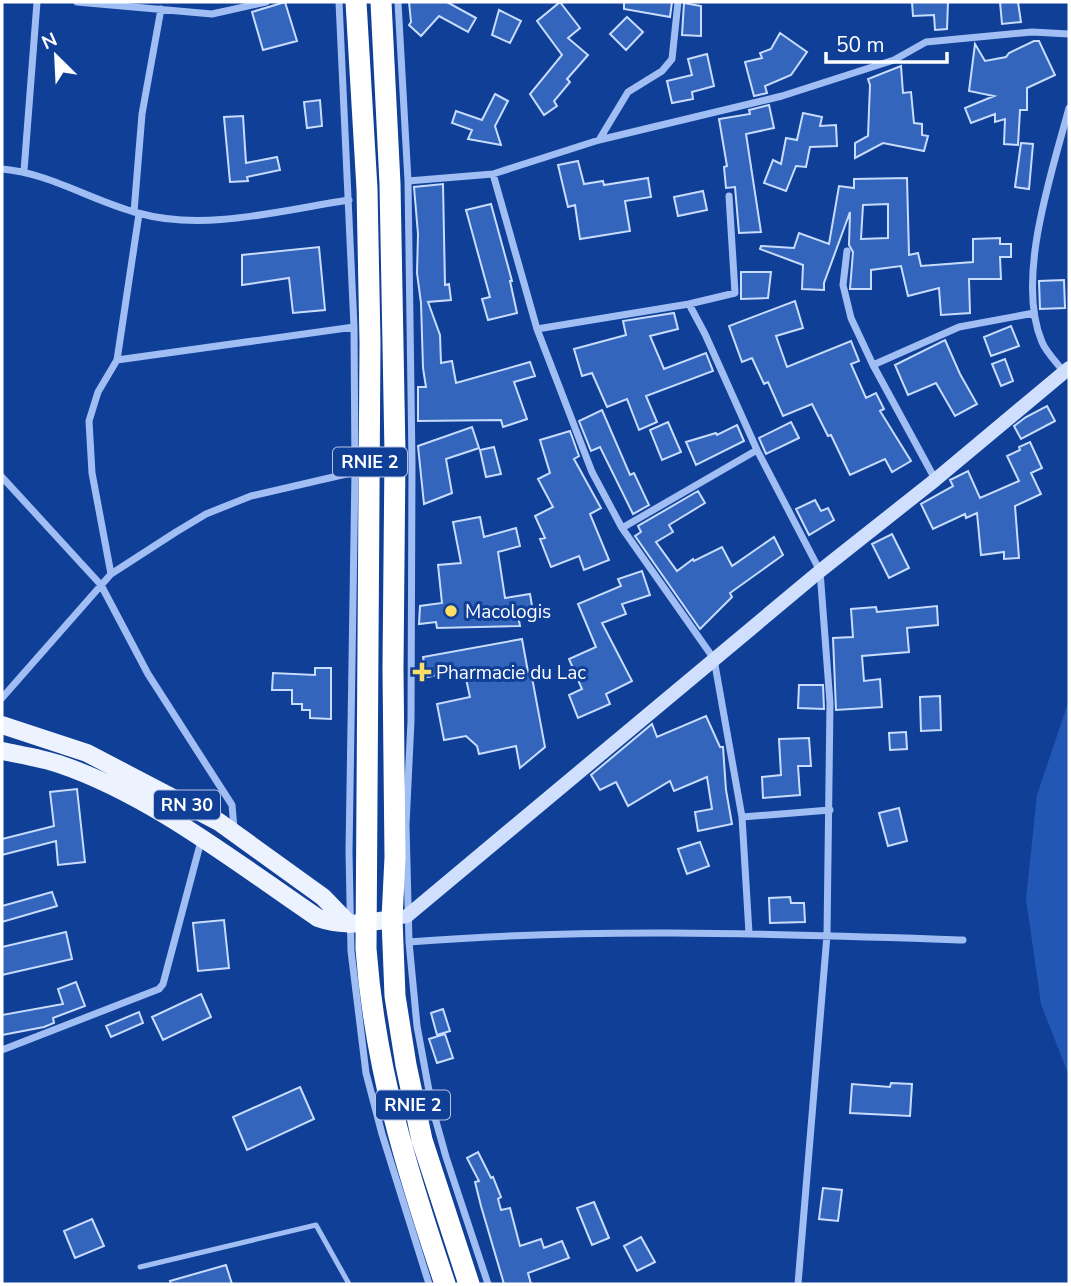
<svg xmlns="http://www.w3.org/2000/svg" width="1071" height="1286" viewBox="0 0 1071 1286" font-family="'Nunito Sans',sans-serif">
  <rect width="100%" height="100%" fill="#103f97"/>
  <path fill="#2257b6" d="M1069,700v376l-28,-72 -15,-105 11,-104z"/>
  <path fill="#3465bd" stroke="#c8dcfe" stroke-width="2" fill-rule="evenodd" d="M285,2l12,39 -34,9 -11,-38z
    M409,2h38l29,16 -8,14 -29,-16 -18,20 -12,-11 2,-3z
    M560,2l20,26 -12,10 20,17 -21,24 3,3 -16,19 3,5 -13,9 -14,-21 32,-39 -25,-34z
    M624,2h48l-2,15 -46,-8z
    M912,2h36l-1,27 -12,1 -1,-15 -21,1z
    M1000,2h18l3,20 -19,2z
    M684,3l17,3v30l-19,-1z
    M499,10l22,11 -11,22 -18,-8z
    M627,17l16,15 -17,18 -16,-16z
    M780,33l27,19 -16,23 -26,11 2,7 -13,3 -9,-34 17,-4 -2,-5 11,-4z
    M1034,41h5l16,34 -28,13v22h-7l-2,35 -14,-1 1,-25 -10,3v-8l-24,9 -6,-15 29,-12 -25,-5 6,-47 10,17 21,-4 3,-4z
    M707,54l7,32 -22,6 1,7 -21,4 -5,-22 25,-6 -4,-16z
    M901,66l2,27 8,-1 3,31 8,1v11l6,1 -4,15 -41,-8 -28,15v-15l13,-7 2,-51 -2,-6z
    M495,94l13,7 -13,25 6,19 -33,-6 4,-9 -20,-7 4,-12 26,9z
    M320,100l2,26 -15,2 -3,-26z
    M769,105l5,23 -28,6 15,98 -22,1 -4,-46 -9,1 -2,-21 3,-1 -8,-47 31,-5 -1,-4z
    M803,113l19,4 -2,9 16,-1 1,21 -27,1 -4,20 -10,-1 -10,25 -22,-8 9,-23 8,4 5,-26 11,2z
    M243,116l3,47 31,-6 3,13 -33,7 1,4 -18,1 -6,-65z
    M1021,143l12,1 -4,45 -14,-2z
    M578,161l6,23 19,-3 1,4 44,-7 3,19 -26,4 5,30 -50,8 -5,-34 -7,2 -10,-42z
    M907,178l2,77 9,-2 3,13 52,-4v-23l27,-1v6h11v13h-11l1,22h-32l1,34 -29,2 -2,-27 -31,8 -7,-30 -30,4v19h-21l3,-37 -4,-7 1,-33 -26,71v7l-22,-1 1,-24 -43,-16 1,-3 33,2 5,-15 30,11 10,-58 15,2v-9zM888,204v34l-27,1 2,-34z
    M443,184l2,101 4,-1 2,16 -23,2 12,33 1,28 11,-2 4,22 74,-21 5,14 -21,6 13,37 -24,8 -2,-7 -83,1v-34h8l-3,-19 -2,-65 -4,-30 1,-39 -4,-47z
    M703,191l4,19 -29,6 -4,-19z
    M491,204l21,77h-2l7,32 -29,7 -6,-21 8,-2 -24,-87z
    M319,247l6,63 -32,3 -4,-35 -47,7v-30z
    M741,272h30l-3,26 -27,1z
    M1064,280l1,28 -25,1 -1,-28z
    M795,301l8,27 -27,8 11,31 64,-26 8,20 -8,3 15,34 10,-5 8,16 -4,2 31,50 -19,11 -7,-13 -35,16 -19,-40 -3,1 -16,-32 -29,12 -15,-34 -4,2 -12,-26 -10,4 -13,-36z
    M674,313l4,16 -28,7 14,33 42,-16 7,18 -67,25 11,26 -18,8 -12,-31 -20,8 -15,-34 -10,3 -8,-27 52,-14 -3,-14z
    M1011,326l8,20 -28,10 -7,-19z
    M945,340l15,34 17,30 -22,12 -19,-33 -28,12 -13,-30z
    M1005,359l8,22 -12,5 -9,-22z
    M1047,406l8,15 -34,18 -7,-13 12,-9z
    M602,410l28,65 4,-2 15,32 -16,9 -33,-67 -9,4 -12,-30z
    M668,422l13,30 -19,8 -12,-30z
    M791,422l8,16 -33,16 -7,-16z
    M737,425l7,16 -48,24 -10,-23 30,-9 1,2z
    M472,427l7,21 -33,11 6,34 -28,11 -6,-58z
    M570,431l9,25 -5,3 27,49 -11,6 19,46 -25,10 -5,-14 -28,11 -11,-28 5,-1 -10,-22 18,-9 -15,-28 12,-6 -10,-33z
    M1030,442l12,26 -11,5 10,21 -26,12 4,52 -15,1v-7l-23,3 -4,-42 -11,5 -1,-4 -32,15 -12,-25 32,-18 -3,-6 18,-9 12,27 39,-17 -12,-25 13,-6 -1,-3z
    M494,447l7,27 -15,3 -6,-27z
    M698,491l7,12 -36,22 4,7 -17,10 21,29 16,-12 1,2 28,-14 10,19 42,-29 9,18 -53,38 2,4 -32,32 -65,-93 6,-4 -3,-6z
    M815,500l6,11 7,-3 6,12 -25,15 -13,-26z
    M480,517l4,20 32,-9 4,18 -22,6 7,46 25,-4 3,18 -15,3 2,11 -83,2 -1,-6 -17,2 1,-18 22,-3 -4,-38 23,-2 -8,-41z
    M892,534l17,34 -20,10 -17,-34z
    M642,571l8,24 -28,9 4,10 -24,9 30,58 -26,13 4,10 -32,14 -9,-23 13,-6 -13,-30 27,-12 -18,-43 43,-18 -3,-7z
    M937,606l1,19 -31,3 2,24 -47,4 2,25 16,-2 2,28 -46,3 -3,-72 20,-1 -2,-28 25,-2 1,5z
    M522,639l6,33h3l14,75 -25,21 -4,-22 -37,8 -2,-8 -11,-10 -22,4 -7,-36 33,-7 -6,-27 -37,7 -4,-20z
    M315,668h16v51l-21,-1v-8h-8v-6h-10v-14h-20l1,-17 42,2z
    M799,685h24l1,24 -26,-1z
    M940,696l1,34 -20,1 -1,-34z
    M706,716l14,31h3l3,43 6,34 -34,7 -3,-19 17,-3 -5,-32 -33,14 -4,-10 -42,25 -12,-24 -16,8 -9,-15 61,-51 5,13z
    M906,732l1,17 -17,1 -1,-17z
    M809,738l2,28h-13l2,29 -37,3 -1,-21 19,-2 -2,-36z
    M77,789l8,73 -27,3 -2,-24 -54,14v-16l52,-13 -4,-34z
    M899,808l8,33 -19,5 -9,-33z
    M700,842l9,24 -22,8 -9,-25z
    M52,892l5,14 -55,16v-16z
    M790,897l1,6h13l1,19 -35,1 -1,-25z
    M224,920l5,48 -31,3 -5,-48z
    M66,932l6,27 -70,16v-28z
    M76,982l9,24 -32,12 1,5 -10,4 -42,8v-20l61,-11 -5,-15z
    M201,994l10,23 -48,23 -11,-23z
    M443,1009l7,22 -13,4 -6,-22z
    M139,1012l4,11 -32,14 -5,-11z
    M445,1034l8,24 -16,5 -8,-24z
    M891,1083l21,1 -2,32 -60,-3 2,-29 38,3z
    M300,1087l14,32 -67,31 -14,-33z
    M478,1152l13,26 2,-1 8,20 -3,2 3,11 9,-2 10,38 21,-7 3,9 18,-7 7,17 -41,15 3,11h-27l-23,-78 -6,-24 4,-1 -12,-23z
    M823,1188l19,2 -4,31 -19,-2z
    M594,1202l15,36 -17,7 -15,-37z
    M92,1219l12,27 -29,12 -11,-27z
    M641,1237l14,25 -18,9 -13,-25z
    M226,1265l6,19h-61l-1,-3z"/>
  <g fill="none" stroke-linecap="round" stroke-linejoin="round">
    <path stroke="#a0bef4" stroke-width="5" d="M140,1267l176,-42 33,59"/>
    <path stroke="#a0bef4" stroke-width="7" d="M77,2l135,12 54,-12
      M339,2l15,325 1,145 -6,380 2,99 15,122 16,61 47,150
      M398,2l10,179 4,281 -1,259 -5,104 3,117 8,84 15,81 14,50 42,127
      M599,140l29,-48 34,-21 10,-12 6,-57
      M2,169c48,4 90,32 136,44 67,19 144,-3 211,-13
      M24,171l13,-169
      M493,174l44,155 55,143 30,56 92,131 28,158 7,116
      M408,181l85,-7 106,-34 183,-44 112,-36 32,-18 106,-10 37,2
      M134,212l8,-98 19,-105
      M847,251l-4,34 8,33 22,47 62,114
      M689,304l46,-11 -6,-97
      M537,329l152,-25 16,30 52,116 63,121 10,132 -3,232 -29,349
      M117,360l237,-33
      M873,365l86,-38 75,-14
      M1064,372c-7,-9 -18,-20 -22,-30 -27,-63 10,-170 27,-234
      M2,477l99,108 47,89 84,131 2,23
      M622,528l135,-78
      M111,574l-19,-101 -3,-52 9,-29 19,-32 22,-146
      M2,698l109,-124 65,-42 30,-18 45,-18 104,-24
      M742,817l88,-7
      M409,942c184,-15 369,-8 554,-2
      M2,1050l157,-61 4,-5 38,-143"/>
    <path stroke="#cfdffd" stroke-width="14" d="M392,919l15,-3 413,-345 115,-91 134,-112"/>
    <path stroke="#edf2ff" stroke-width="18" d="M2,725l85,28 132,69 104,75 26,27
      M2,751c19,4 39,7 57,13 92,31 179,100 259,154 25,9 49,5 74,1"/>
    <path stroke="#fff" stroke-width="21" d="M356,2l11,187 3,153 -4,607c9,120 41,222 79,335
      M381,2l9,182 5,269 -2,216 2,188 -3,62 3,77 11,69 16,75 47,144"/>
  </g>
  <g fill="#ffdf63" stroke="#103f97" stroke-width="2.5">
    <circle cx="451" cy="611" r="7"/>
    <path d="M418.5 661.5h7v7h7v7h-7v7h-7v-7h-7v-7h7z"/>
  </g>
  <g text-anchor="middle" stroke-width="6" stroke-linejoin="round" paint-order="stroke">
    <g fill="#103f97" stroke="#b7c5e0" stroke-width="2">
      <rect x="333" y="447.5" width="74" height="29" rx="5"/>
      <rect x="154" y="790.5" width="66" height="29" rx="5"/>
      <rect x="376" y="1090.5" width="74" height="29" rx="5"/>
    </g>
    <g font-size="18" font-weight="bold" fill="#fff">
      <text x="370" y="468">RNIE 2</text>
      <text x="187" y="811">RN 30</text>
      <text x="413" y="1111">RNIE 2</text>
    </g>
    <g font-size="19" fill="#fff" stroke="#103f97" text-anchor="start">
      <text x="465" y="618">Macologis</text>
      <text x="436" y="679">Pharmacie du Lac</text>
    </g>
  </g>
  <rect width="1071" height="1286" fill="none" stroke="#ffffff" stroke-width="7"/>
  <g transform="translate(56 56) rotate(336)" stroke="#103f97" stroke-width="5" paint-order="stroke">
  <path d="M0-5L12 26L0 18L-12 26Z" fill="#ffffff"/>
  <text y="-10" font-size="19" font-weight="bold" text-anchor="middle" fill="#ffffff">N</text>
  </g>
  <path d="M826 52v10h121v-10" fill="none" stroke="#ffffff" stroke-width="3.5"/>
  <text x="836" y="52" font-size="21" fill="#ffffff" stroke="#103f97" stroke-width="5" paint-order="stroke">50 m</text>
</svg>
